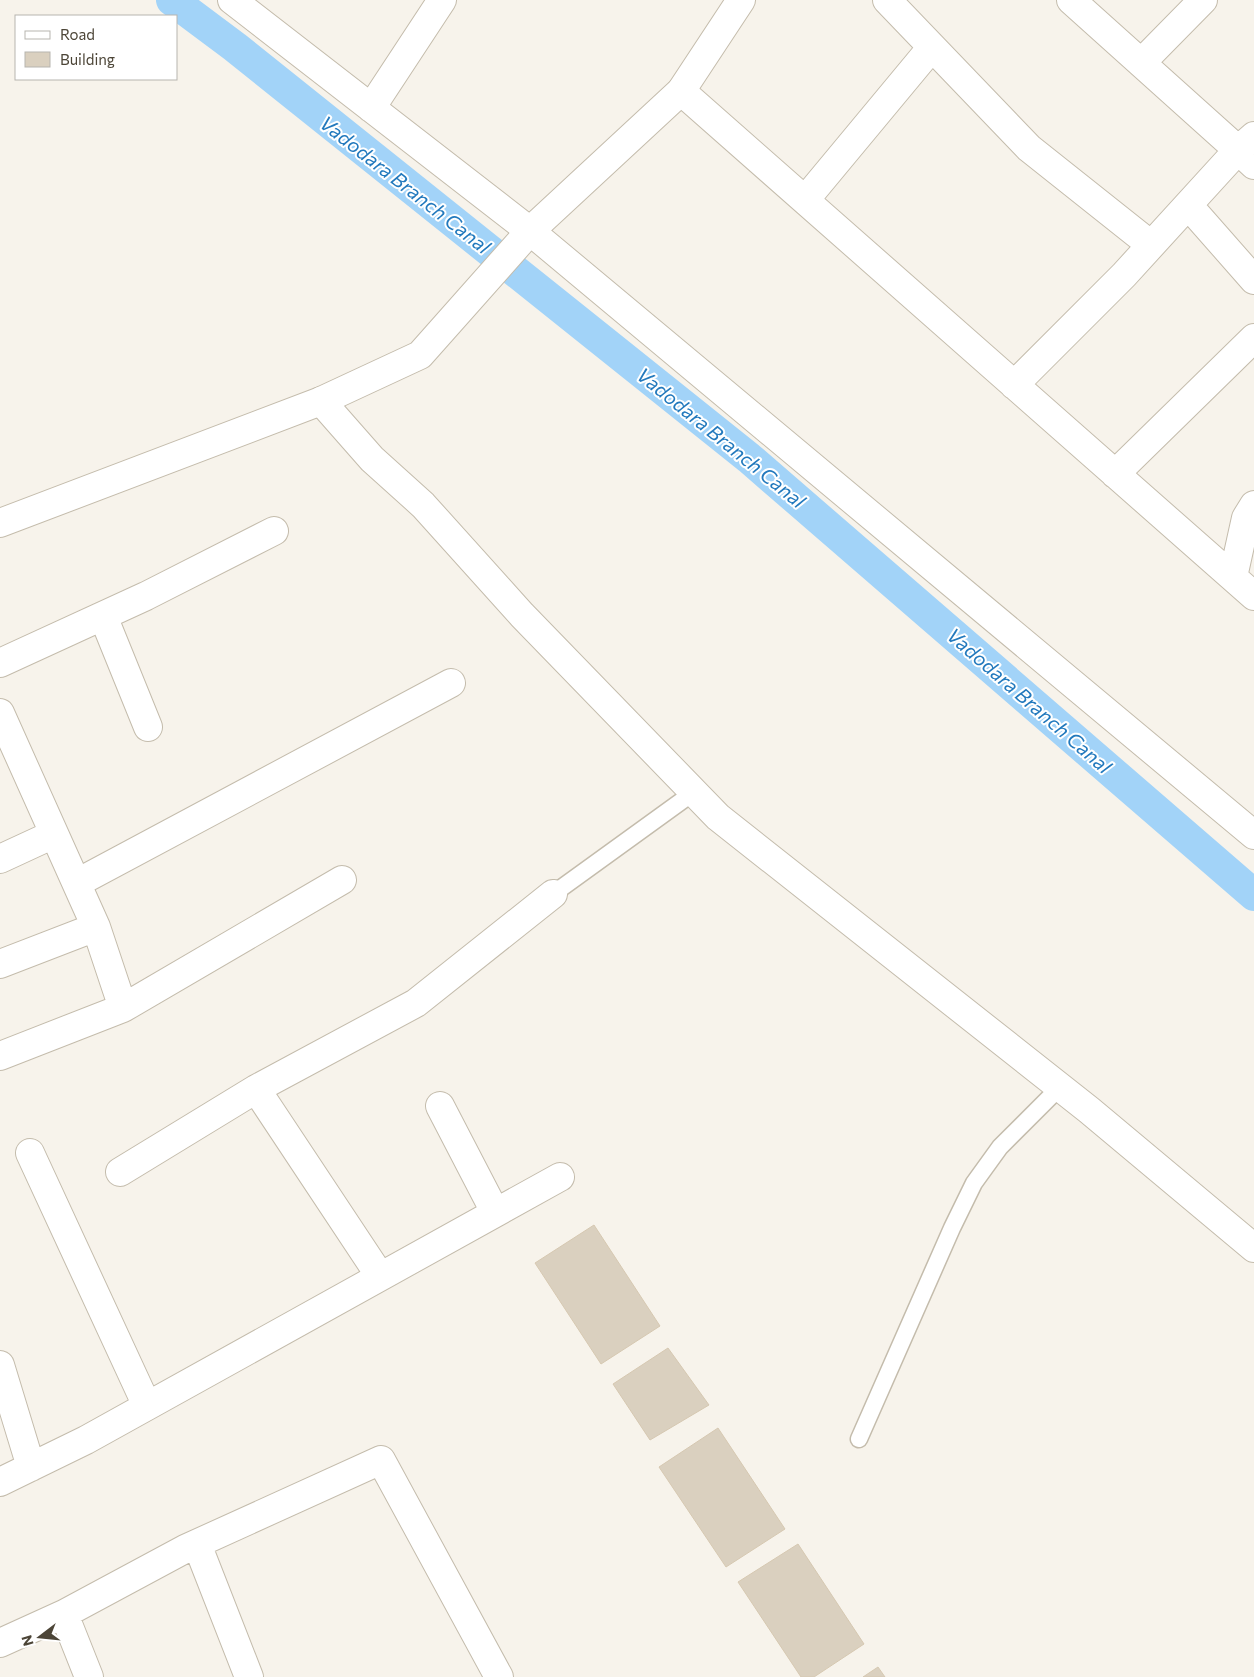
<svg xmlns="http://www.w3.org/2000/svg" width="1254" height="1677" viewBox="0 0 1254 1677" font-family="Commissioner,sans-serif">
  <rect width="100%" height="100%" fill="#f7f3eb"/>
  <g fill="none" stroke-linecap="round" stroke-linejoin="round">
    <path stroke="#a2d3f8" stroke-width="32" d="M172,0l63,47 514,411 505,437"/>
  </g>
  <path fill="#dad0bf" stroke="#d6c8b1" d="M594,1225l66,101 -59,38 -66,-101z
    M668,1348l41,57 -59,35 -37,-56z
    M718,1428l67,101 -59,38 -67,-100z
    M798,1544l66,100 -50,33h-13l-63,-95z
    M878,1667l7,10h-22z"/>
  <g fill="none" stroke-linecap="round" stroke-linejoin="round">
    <g stroke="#c4bcac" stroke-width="19">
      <path id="service" d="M553,894l141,-102
        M859,1439l93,-211 22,-45 26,-36 60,-60"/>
    </g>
    <g stroke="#c4bcac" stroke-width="30">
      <path id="minor" d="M232,0l298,231 724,604
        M887,0l142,148 122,97
        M1071,0l167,150 16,-14
        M1141,63l62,-63
        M681,91l573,505
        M371,108l71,-108
        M805,200l127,-153
        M1188,205l66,75
        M1014,385l110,-110 114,-125 16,15
        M321,401l51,58 51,46 99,110 196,202 371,293 165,138
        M1115,474l139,-136
        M1233,577l13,-59 8,-13
        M103,616l45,111
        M0,663l146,-67 128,-65
        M0,713l96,214 27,81 -123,48
        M0,859l54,-25
        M77,883l374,-200
        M0,964l96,-37
        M123,1008l219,-128
        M256,1089l160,-86 137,-109
        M440,1106l55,106
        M30,1153l117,253
        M120,1172l136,-83 124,187
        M0,1365l31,102
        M0,1482l86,-42 474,-263
        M197,1544l52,133
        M0,1643l64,-29
        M89,1677l-25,-63 121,-65 196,-89 118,217"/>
    </g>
    <g stroke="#c4bcac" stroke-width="30">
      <path id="tertiary" d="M0,523l321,-122 99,-46 110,-124 151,-140 60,-91"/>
    </g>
    <use href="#service" stroke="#fff" stroke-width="16"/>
    <use href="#minor" stroke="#fff" stroke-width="28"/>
    <use href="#tertiary" stroke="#fff" stroke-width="28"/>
  </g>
  <g text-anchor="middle" stroke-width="4" stroke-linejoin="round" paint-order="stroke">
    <g font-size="20" font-style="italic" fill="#2279bd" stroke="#fff">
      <text transform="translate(405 185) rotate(38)" y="7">Vadodara Branch Canal</text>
      <text transform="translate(721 438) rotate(39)" y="7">Vadodara Branch Canal</text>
      <text transform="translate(1029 701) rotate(41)" y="7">Vadodara Branch Canal</text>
    </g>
  </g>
  <rect x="15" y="15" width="162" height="65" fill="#ffffff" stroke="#b7b5af"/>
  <rect x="25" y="31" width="25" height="8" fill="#ffffff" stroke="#b7b5af"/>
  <text x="60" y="40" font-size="15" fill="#4c4537">Road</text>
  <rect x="25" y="52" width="25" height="15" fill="#dad0bf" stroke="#b7b5af"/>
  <text x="60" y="65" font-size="15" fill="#4c4537">Building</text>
  <g transform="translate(40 1637) rotate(254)" stroke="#ffffff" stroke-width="4" paint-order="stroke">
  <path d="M0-4L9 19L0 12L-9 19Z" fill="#4c4537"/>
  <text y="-8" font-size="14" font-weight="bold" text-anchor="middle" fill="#4c4537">N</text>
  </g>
</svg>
